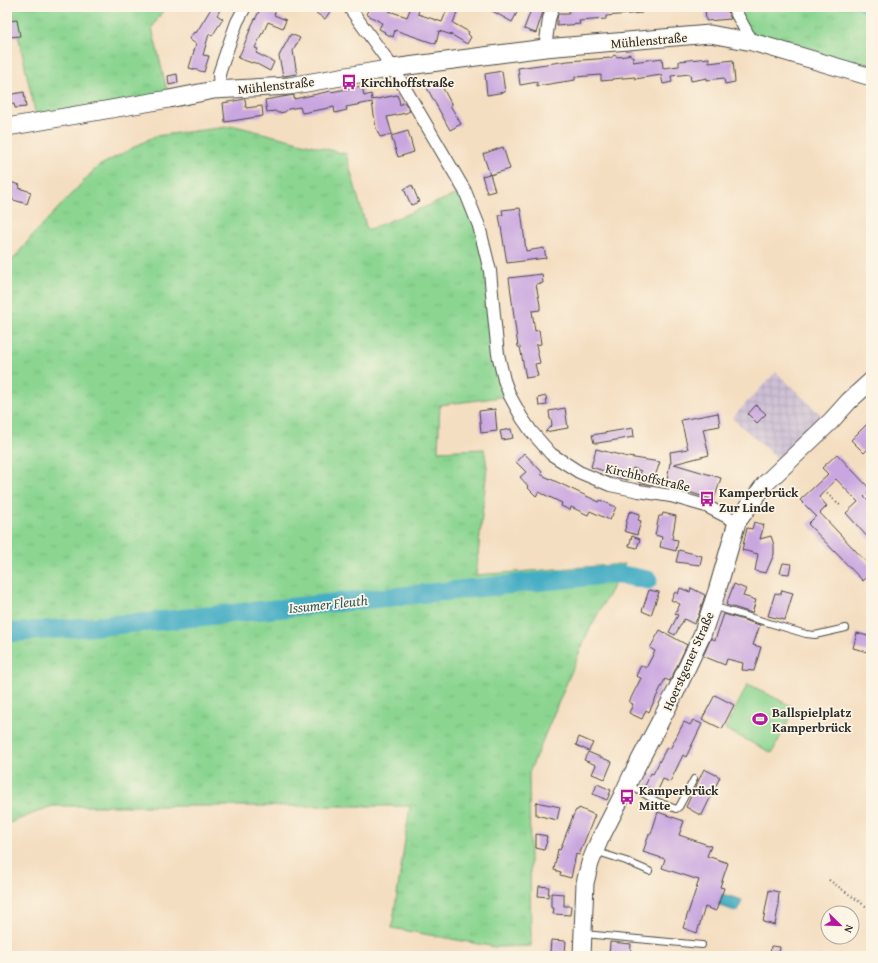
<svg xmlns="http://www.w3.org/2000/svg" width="878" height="963" viewBox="0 0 878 963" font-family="'Gentium Book Plus',serif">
  <defs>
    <pattern id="industrial-grid" width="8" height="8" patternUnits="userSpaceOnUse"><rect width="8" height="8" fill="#ccbed4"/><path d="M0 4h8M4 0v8" fill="none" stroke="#afa3b6"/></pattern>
    <pattern id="grass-tufts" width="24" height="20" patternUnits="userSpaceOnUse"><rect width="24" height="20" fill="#8bd591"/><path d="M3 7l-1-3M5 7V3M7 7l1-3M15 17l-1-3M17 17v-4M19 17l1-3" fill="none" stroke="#78b77d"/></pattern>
  </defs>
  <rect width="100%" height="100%" fill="#fcf5e5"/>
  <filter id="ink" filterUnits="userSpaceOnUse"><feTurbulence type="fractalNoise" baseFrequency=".025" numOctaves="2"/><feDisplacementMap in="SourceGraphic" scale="8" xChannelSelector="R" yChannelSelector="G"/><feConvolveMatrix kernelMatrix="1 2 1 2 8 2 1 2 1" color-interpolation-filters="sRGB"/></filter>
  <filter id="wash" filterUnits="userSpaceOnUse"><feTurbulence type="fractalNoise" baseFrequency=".012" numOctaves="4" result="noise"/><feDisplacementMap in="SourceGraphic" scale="16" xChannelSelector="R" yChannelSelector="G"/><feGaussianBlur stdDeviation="0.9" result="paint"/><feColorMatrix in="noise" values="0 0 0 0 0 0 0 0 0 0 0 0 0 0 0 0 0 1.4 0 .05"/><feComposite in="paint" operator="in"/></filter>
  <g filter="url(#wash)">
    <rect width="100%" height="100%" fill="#f4dec1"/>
    <path fill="url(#industrial-grid)" d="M776,372l45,43 -43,44 -46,-41z"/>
    <path fill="url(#grass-tufts)" stroke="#5b805e" d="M12,7h153l-13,21 17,71 -132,22z
      M732,7h139v70l-119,-35z
      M235,126l111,28 21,76 98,-39 14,35 31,170 -70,9 -2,46 46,-2 3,18 -11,108 149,-11 -37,68 -59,141 2,173 -36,1 -103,-19 18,-122h-358l-45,18v-557l25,-31 65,-69 58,-31z"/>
    <path fill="#8bd591" stroke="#5b805e" d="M748,684l47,24 -23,45 -47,-24z"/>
    <path fill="#45adc4" stroke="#386c78" d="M722,894l20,6 -4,12 -20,-7z"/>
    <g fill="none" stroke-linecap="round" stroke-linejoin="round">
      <path stroke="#45adc4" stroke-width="3" d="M859,7l3,3 9,6"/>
      <path stroke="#45adc4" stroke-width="19" d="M7,633l142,-11 454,-47h19l26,5"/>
    </g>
    <g id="blocks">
      <path fill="#c9a6e0" d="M212,7h10l-5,8 6,4 -11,17 -3,-2 -6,21 6,1 -5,16 -15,-4 7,-24 -7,-5 5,-7 2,1z
        M261,7h16l-3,8 12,5 -3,8 -15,-6 -5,11h-1l-7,15 3,1 -2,4 18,9 -4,9 -17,-9 -1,1 -14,-5 4,-8 10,-25 3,-6v1z
        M307,7h20l4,3 -6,9z
        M370,7h21l-2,4 18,6 4,-10h3l5,2 -1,5 24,8 6,-15h11l-6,16 16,9 -1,2 3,3 -4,7 -15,-9 -13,-4 -3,13 -41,-14 -2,7 -9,-4 1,-1 -6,-3 3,-6 -16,-9z
        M485,7h35l-8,15z
        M532,7h8l4,2 -8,24 -12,-4z
        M569,7h72l1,6 -36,3v3l-27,2 1,3 -23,2v-7l1,-5h11z
        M705,7h21l5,12 -25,2z
        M17,20l3,16 -10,1 -2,-16z
        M291,34l9,4 -7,13 4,23 -14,2 -4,-20z
        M629,54l4,3v5l29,-4 1,10 16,-2v-5l30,-3v5l24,-3 2,22 -10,2 -1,-6 -17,2v-2l-16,3 -1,-7 -19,2 1,6 -9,2 -2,-9 -26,4v-2l-23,2v1l-11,1v-6l-26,2v3l-38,6v-4l-17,3 -2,-17 50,-7 43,-3 3,-3 4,2 8,-1z
        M502,71l3,21 -18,3 -2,-21z
        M177,74l1,9 -9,2 -1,-9z
        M439,81l13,24h-2l11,19 -11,6 -23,-42z
        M362,86l2,10 7,-2 1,6 25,-5 1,3 1,1 1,6 4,-3 6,9 -4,2 -19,4 5,17 -12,3 -4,-9 -4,-26 -26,5 1,3 -12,3 -1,-6 -32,6 -2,-6 -12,2 -3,3 -7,1 -3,-2 -8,1 -2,-12 29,-5v4l37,-8v1z
        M24,92l2,15 -11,1 -1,-4 -7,1v-10z
        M245,99l1,9 16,-2 1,10 -38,6 -2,-19z
        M408,131l6,21 -16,5 -7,-21z
        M503,147l7,22 -20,6 -7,-21z
        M490,174l5,17 -8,2 -5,-17z
        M7,181l13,4 -1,3 12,4 -4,12 -20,-6z
        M412,185l7,17 -8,3 -7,-16z
        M520,208l2,10 4,33 18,-3 2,10 -39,5 -8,-48h4l-1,-5z
        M542,274l1,9 -7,1 4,21v5l-8,1 3,20 4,-1 2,14 -5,1 4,18 -5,1 3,12 -12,2 -6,-31h-2l-9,-69z
        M546,396l1,9 -8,1 -1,-8z
        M756,405l10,9 -9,9 -9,-9z
        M565,408l3,20 -23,4 7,-7 -1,-6h-1l-1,-8z
        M495,409l2,22 -16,2 -2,-22z
        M718,413l2,13 -17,3 6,26 -35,9 47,14 -7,22 -48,-15 4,-22h1l-1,-11 18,-3 -7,-29z
        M871,420v26l-7,7 -13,-13z
        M633,428l1,9 -36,6h-4l-2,-8z
        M511,429l2,9 -11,2 -2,-9z
        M596,449l32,8 32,5 -8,23 -14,-3 3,-11 -8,-3 -5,12 -14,-3v-3l-23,-7z
        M524,453l18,19 -2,2 59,28 1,-2 16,7 -6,13 -20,-9 -2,4 -17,-8 -1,3 -9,-4 1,-3 -23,-11 -3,4 -9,-9 1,-1 -8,-9 6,-5 -10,-10z
        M837,454l34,36 -7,7 7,7v37l-25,-28 12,-11 -22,-23 -17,18 8,9 -7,7 51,54v7l-8,7 -55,-57 8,-8 -16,-16 28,-26 -6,-6z
        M631,511l9,3 -2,6 3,1 -4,14 -13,-4 2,-4h-1l4,-15 1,1z
        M663,513l13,3 -4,23 6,1 -2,11 -16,-4 2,-10 -7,-2 4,-19h3z
        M754,522l10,3 -4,14 11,-3 3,9v9l-8,19 -11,-2 3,-17 -16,-4 5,-22 5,1z
        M632,536l8,3 -3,9 -8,-2z
        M679,550l23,6 -2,9 -24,-3z
        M783,563l8,1 -2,10 -9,-1z
        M734,584l12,5 -3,7 13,4 -4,13 -26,-8z
        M680,588l10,4 1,-4 14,7 -7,22 -4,7 -10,-5 -9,16 -6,-3 9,-17 -3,-1 5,-10 -9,-4 4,-8 3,2z
        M649,590l10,2 -8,23 -9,-4z
        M782,590l11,3 -8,27 -17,-4 7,-23 6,1z
        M724,614l36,11 -7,20 8,2 -7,24 -12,-1 1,-7 -16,-4 -2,6 -22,-9 8,-18 4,2z
        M660,630l27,15 -17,36 -5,-2 -16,33 -3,-2 -4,9 -13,-6 4,-9 -4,-2 12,-24 -5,-2 5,-11 5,3 9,-17 -5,-3z
        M857,633l14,4v16l-18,-5z
        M715,695l19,10 -12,24 -20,-10z
        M693,720l9,4 -16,33 -3,-2 -13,27 -7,-3 -6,13 -12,-6 6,-13 2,1 14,-27 3,2 14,-27 6,3z
        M579,737l14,6 -4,8 -13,-6z
        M588,752l24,10 -7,17 -13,-5 4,-9 -12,-5z
        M704,769l16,8 -18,38h-2l-14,-8z
        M597,784l14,6 -4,10 -14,-6z
        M536,802l24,5 -3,13 -21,-5z
        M579,808l16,7 -16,40 -3,-1 -5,24 -11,-3 1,-3 -7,-2 4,-21 2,1 13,-34 3,-6h2z
        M658,812l26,9 -5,14 32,11 -4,10 21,7 -8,24 4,1 -8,23 -11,-4 -8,26 -14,-5 16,-48 -37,-12 3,-9 -22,-7 6,-18h2z
        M536,834l11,2 -1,5h1l-3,9 -8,-2z
        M539,886l10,1 -1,10 -10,-1z
        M769,890l10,2 -1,12h1l-4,21 -12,-3z
        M551,893l13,1v12h7l-1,9 -17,-1 1,-6h-3z
        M551,940l15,1 -1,12 -15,-1z
        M610,942l21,2 -1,12h-21z
        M771,946l9,1 -1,9h-9z"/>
    </g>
  </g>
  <g filter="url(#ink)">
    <use href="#blocks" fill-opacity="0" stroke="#494642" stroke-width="1"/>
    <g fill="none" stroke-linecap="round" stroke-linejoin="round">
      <g stroke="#494642" stroke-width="8">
        <path id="lane" d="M712,606l94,28 9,1 31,-7
          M629,785l27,16 20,8 3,-2 15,-28
          M597,850l4,3 25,8 23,10
          M584,934l118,11"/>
      </g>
      <g stroke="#494642" stroke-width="14">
        <path id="street" d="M349,7l44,61 72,123 14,35 11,45 4,44 4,39 6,26 6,16 12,22 9,13 20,23 28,18 31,13 29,6 32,5 35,10 31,16
          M733,7l19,35
          M545,48l4,-29 4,-12
          M220,89l-1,-15 9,-27 9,-25 8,-15"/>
      </g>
      <g stroke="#494642" stroke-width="19">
        <path id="secondary" d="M7,127l162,-28 45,-9 75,-4 104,-18 152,-20 165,-14 42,8 119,35
          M582,956l3,-73 5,-20 9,-22 23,-45 9,-19 45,-86 26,-56 15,-44 20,-69 28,-38 66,-63 18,-20 22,-20"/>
      </g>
      <path stroke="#494642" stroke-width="2" stroke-dasharray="1 3" stroke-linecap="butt" d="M824,491l17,15
        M829,880l42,30"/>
      <use href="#lane" stroke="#fff" stroke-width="6"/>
      <use href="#street" stroke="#fff" stroke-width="12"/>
      <use href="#secondary" stroke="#fff" stroke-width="17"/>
    </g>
  </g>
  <defs>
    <g id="bus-bare" transform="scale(1.2)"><path d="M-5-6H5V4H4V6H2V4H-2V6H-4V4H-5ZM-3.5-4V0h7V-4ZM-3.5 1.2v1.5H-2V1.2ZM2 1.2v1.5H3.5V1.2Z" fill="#b5179e" stroke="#fcf5e5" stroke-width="2.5" paint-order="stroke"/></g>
    <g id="stadium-bare" transform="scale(1.2)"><path d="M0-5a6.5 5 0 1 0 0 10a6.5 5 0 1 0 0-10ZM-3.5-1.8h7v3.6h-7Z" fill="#b5179e" stroke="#fcf5e5" stroke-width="2.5" paint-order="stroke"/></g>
  </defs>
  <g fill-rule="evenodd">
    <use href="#bus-bare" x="349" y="82"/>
    <use href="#bus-bare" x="707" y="499"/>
    <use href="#stadium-bare" x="760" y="719"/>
    <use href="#bus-bare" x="627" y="797"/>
  </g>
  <g text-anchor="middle" stroke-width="3.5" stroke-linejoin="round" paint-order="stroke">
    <g font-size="13" fill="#2b2b2b" stroke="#fcf5e5">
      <text transform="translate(649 40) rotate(-5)" y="5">Mühlenstraße</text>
      <text transform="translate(276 85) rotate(-6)" y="5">Mühlenstraße</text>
      <text transform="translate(648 477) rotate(13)" y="5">Kirchhoffstraße</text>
      <text transform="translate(688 661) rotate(-66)" y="5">Hoerstgener Straße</text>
    </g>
    <g font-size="13" font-weight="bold" fill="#2b2b2b" stroke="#fcf5e5" text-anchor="start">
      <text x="361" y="87">Kirchhoffstraße</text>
      <text x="719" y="497">Kamperbrück<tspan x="719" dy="15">Zur Linde</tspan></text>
      <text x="772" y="717">Ballspielplatz<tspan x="772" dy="15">Kamperbrück</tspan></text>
      <text x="639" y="795">Kamperbrück<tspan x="639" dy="15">Mitte</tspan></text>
    </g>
    <g font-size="14" font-style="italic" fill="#345861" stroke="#fcf5e5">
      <text transform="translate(328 604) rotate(-6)" y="5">Issumer Fleuth</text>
    </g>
  </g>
  <rect width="878" height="963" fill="none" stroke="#fcf5e5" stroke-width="24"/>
  <g transform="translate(840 925) rotate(113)"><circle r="19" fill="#fcf5e5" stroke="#a8a49b"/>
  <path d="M0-3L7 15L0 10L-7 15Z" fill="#b5179e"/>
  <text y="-6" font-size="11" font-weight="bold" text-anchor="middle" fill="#2b2b2b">N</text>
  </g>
</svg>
